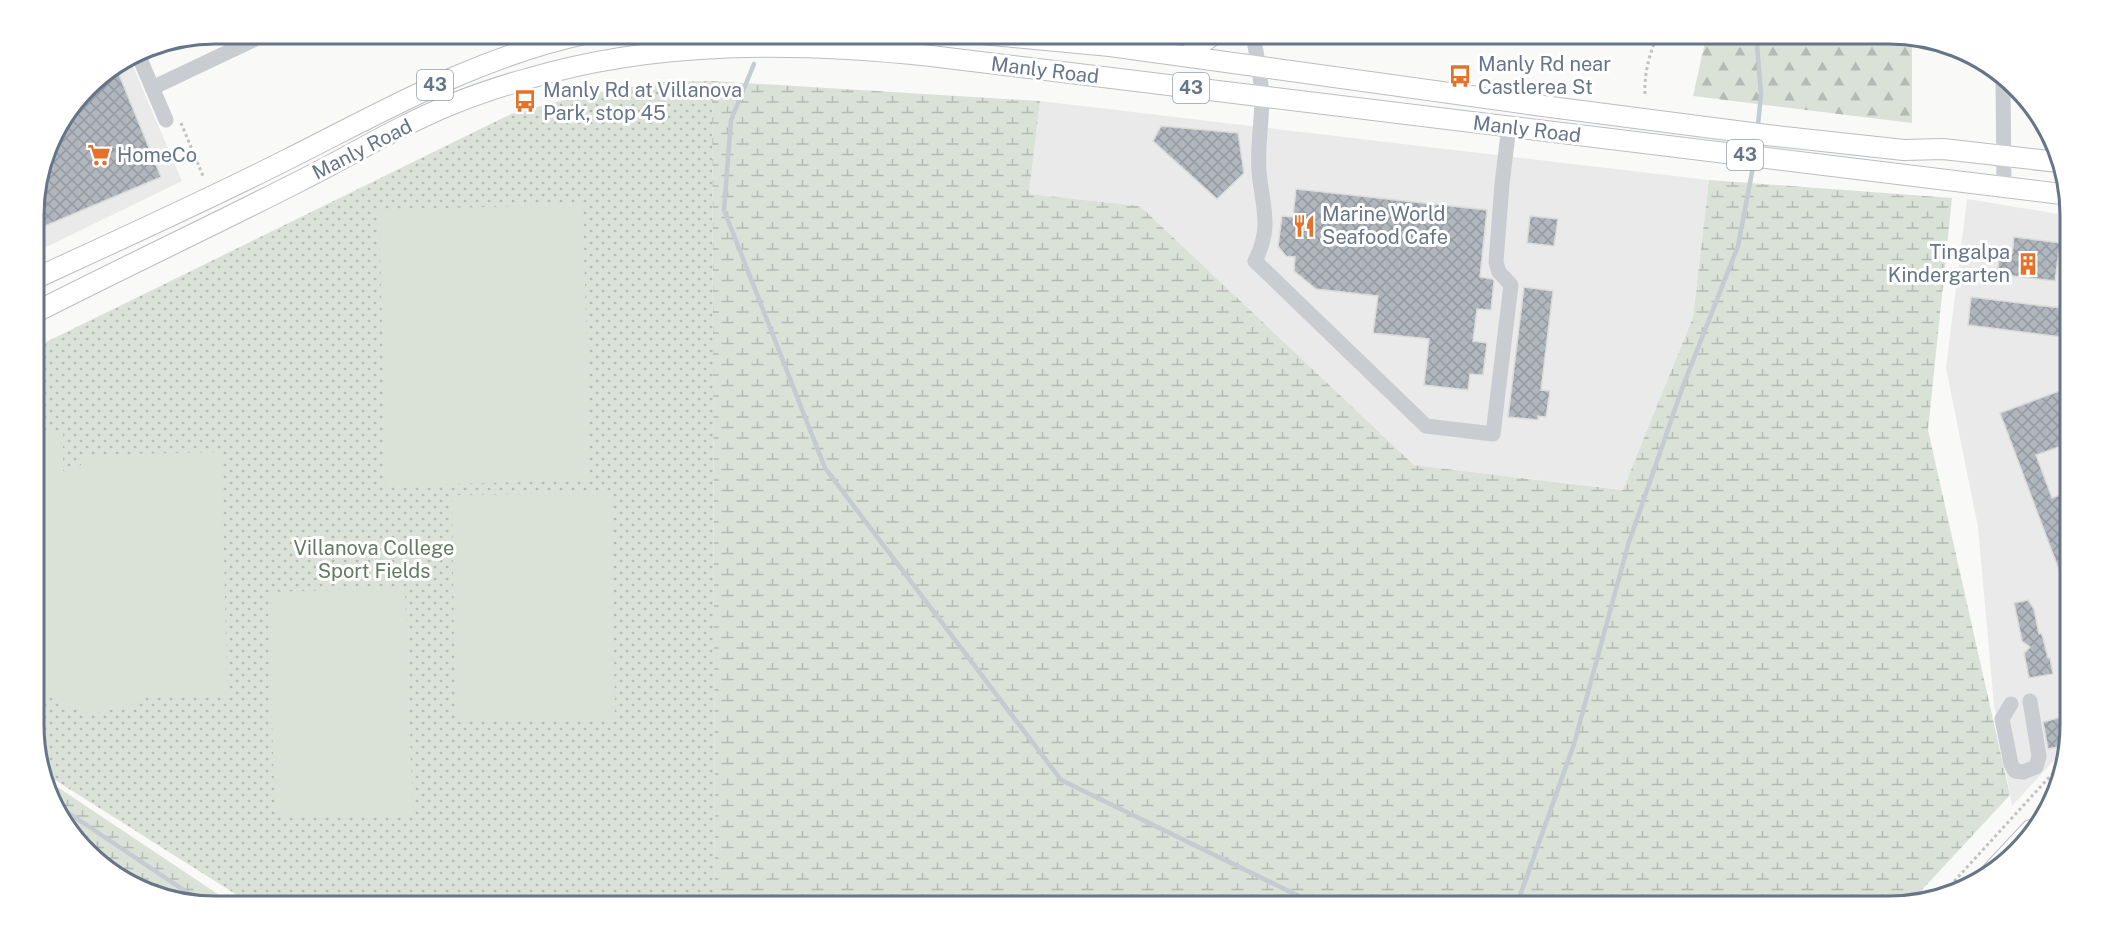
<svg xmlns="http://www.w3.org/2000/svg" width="2104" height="940" viewBox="0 0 2104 940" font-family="'Public Sans',sans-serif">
  <defs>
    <pattern id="forest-firs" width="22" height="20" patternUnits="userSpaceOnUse" patternTransform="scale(1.5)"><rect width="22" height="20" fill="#dae1d7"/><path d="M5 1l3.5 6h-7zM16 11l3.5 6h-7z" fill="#b5bbb4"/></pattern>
    <pattern id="wetland-marsh" width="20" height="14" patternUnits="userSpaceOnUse" patternTransform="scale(1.5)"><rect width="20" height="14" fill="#dae1d7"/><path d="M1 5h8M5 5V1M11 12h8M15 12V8" fill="none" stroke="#b5bbb4"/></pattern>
    <pattern id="park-dots" width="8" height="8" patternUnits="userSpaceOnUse" patternTransform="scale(1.5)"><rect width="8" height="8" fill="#dae1d7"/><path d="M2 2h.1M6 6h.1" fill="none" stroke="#b5bbb4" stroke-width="1.8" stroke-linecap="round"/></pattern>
    <pattern id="building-cross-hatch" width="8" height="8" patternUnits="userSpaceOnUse" patternTransform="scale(1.5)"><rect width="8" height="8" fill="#b0b6bd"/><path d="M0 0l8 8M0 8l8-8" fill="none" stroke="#93999f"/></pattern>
  </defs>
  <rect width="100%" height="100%" fill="#f9f9f7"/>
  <path fill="#eaeaea" d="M129,57l53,124 -148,72 -1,-51 19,-68 42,-56z
    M1040,101l669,79 -16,136 -69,174 -210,-25 -274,-259 -111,-12z
    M1967,199l98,16 5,12 1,499 -4,20 -55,60 -18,-101 -16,-178 -32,-159z"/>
  <path fill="url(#forest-firs)" d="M1707,33h183l22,4v86l-219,-27z"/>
  <path fill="url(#wetland-marsh)" d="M712,81l328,20 -11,93 111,12 274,259 209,25 70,-173 16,-137 243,18 -24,232 82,365 -102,110 -7,2h-1186z
    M47,780l190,127h-23l-69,-14 -74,-57z"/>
  <path fill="url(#park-dots)" d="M712,81l3,826h-459l-212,-134 -9,-23 -1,-402 477,-234 76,-20 77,-12z"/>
  <path fill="#dae1d7" d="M583,204l7,276 -204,6 -7,-276z
    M34,434h29v37l18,-6v-10l141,-3 5,243 -78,1 -21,11 -29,5h-14l-28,-10 -23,-17z
    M612,493l3,226 -160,3 -3,-227z
    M405,588l8,229 -138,1 -7,-226z"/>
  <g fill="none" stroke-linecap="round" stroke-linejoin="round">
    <path stroke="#c4cbd1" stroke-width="4.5" d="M1756,33l5,61 -3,31
      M754,64l-23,56 -7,90 101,258 236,312 244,119 10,8
      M58,806l148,99
      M1516,907l58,-163 54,-199 55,-159 55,-140 15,-79"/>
  </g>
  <path fill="url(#building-cross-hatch)" stroke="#dbdbd9" stroke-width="1.5" d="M115,65l46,112 -128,54v-29l19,-68 42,-56z
    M1161,126l77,7 6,40 -27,26 -64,-58z
    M1296,189l191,21 -7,67 12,2 2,2 -3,29 -14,-1 -4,32 14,2 -4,32 -13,-1 -2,16 -44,-5 5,-46 -56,-6 5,-37 -62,-7 -22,-18 1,-14 -9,-1 -8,-10 4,-30 11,1z
    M1530,216l28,3 -4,27 -27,-3z
    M2014,237l46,6 -5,38 -58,-7 3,-22 12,2z
    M1524,287l29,4 -12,99 9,1 -4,26 -8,-1v4l-30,-3z
    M1971,297l99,12v29l-102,-13z
    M2070,387v56l-34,12 16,43 18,-7v102l-10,-24 -1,1 -59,-157z
    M2028,600l6,9 5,25 2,-1 2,5 5,20h2l3,16 -24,4 -5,-25 6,-6 -8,-6 -8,-38z
    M2069,715l2,12 -4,18 -19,4 -5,-27z"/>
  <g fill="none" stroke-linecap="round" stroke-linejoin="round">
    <g stroke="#babdc2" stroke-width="22">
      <path id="major" d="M971,33l139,13 433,60 224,29 137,15 39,-1 115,13
        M1187,56l16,-14 13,-9
        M34,279c85,-39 171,-78 254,-120 100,-50 191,-103 301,-126
        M34,313c88,-45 178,-87 266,-132 50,-25 98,-55 150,-76 25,-10 51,-19 77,-26 129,-39 271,-37 404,-23l1139,139
        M1988,876l43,-46"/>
    </g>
    <path stroke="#c0c2c5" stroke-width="3" stroke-dasharray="3 3" stroke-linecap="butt" d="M1645,94c-1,-22 5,-41 13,-61
      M181,123l22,53
      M1938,899l126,-138"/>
    <path stroke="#c9ccd0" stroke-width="15" d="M1253,33c3,21 8,42 9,64 0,25 -5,50 -3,74 3,36 14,55 -4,90l171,165 67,8 18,-149 -12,-13 -3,-10 6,-78 7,-58
      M140,59l26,61
      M2003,81l1,106
      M152,88l116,-55
      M2011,704l-9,15 9,45 4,7 8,1 13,-5 3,-11 -9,-55"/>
    <use href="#major" stroke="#fff" stroke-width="20"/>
  </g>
  <defs>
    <g id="bus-bare" transform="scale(1.8)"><path d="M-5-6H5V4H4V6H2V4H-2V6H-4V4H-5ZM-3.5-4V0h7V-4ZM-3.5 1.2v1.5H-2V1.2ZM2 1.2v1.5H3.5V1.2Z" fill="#e77128" stroke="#fff" stroke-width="2.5" paint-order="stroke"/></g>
    <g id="supermarket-bare" transform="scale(1.8)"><path d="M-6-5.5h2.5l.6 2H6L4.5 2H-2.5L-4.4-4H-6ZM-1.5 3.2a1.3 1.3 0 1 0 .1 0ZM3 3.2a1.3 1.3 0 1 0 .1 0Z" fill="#e77128" stroke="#fff" stroke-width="2.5" paint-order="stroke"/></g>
    <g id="restaurant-bare" transform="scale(1.8)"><path d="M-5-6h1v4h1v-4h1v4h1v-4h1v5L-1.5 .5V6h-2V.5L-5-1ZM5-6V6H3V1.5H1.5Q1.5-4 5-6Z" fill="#e77128" stroke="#fff" stroke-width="2.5" paint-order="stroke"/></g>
    <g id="building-bare" transform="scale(1.8)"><path d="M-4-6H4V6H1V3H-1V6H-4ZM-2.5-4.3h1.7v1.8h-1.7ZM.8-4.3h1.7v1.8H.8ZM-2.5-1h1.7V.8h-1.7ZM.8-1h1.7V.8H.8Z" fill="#e77128" stroke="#fff" stroke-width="2.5" paint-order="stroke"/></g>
  </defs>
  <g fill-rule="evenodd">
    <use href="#bus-bare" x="1460" y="76"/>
    <use href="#bus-bare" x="525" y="101"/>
    <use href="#supermarket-bare" x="99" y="155"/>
    <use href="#restaurant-bare" x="1304" y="226"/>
    <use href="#building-bare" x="2028" y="264"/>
  </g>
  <g text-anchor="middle" stroke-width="6" stroke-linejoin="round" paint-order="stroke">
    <g fill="#fff" stroke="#959eac" stroke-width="1.5">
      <rect x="417" y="70" width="36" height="30" rx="4.5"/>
      <rect x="1173" y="73" width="36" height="30" rx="4.5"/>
      <rect x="1727" y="140" width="36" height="30" rx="4.5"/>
    </g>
    <g font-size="18" font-weight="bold" fill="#677588">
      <text x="435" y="91">43</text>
      <text x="1191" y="94">43</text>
      <text x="1745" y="161">43</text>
    </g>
    <g font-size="20" fill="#677588" stroke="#fff" text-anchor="start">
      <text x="1478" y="71">Manly Rd near<tspan x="1478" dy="23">Castlerea St</tspan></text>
      <text x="543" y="97">Manly Rd at Villanova<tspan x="543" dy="23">Park, stop 45</tspan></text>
      <text x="117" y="162">HomeCo</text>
      <text x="1322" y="221">Marine World<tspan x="1322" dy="23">Seafood Cafe</tspan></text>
      <text x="2010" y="259" text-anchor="end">Tingalpa<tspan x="2010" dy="23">Kindergarten</tspan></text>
    </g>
    <g font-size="20" fill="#677588" stroke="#fff">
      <text transform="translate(1045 70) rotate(7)" y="7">Manly Road</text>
      <text transform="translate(1527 129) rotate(7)" y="7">Manly Road</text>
      <text transform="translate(362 149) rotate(-27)" y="7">Manly Road</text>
    </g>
    <g font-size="20" fill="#647a62" stroke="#fff">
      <text x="374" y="555">Villanova College<tspan x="374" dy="23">Sport Fields</tspan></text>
    </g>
  </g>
  <path d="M0 0H2104V940H0ZM215 44H1889A171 171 0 0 1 2060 215V725A171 171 0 0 1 1889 896H215A171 171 0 0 1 44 725V215A171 171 0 0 1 215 44Z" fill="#fff" fill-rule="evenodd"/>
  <path fill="none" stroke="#677588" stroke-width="3" d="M215 44H1889A171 171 0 0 1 2060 215V725A171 171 0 0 1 1889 896H215A171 171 0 0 1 44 725V215A171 171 0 0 1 215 44Z"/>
</svg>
